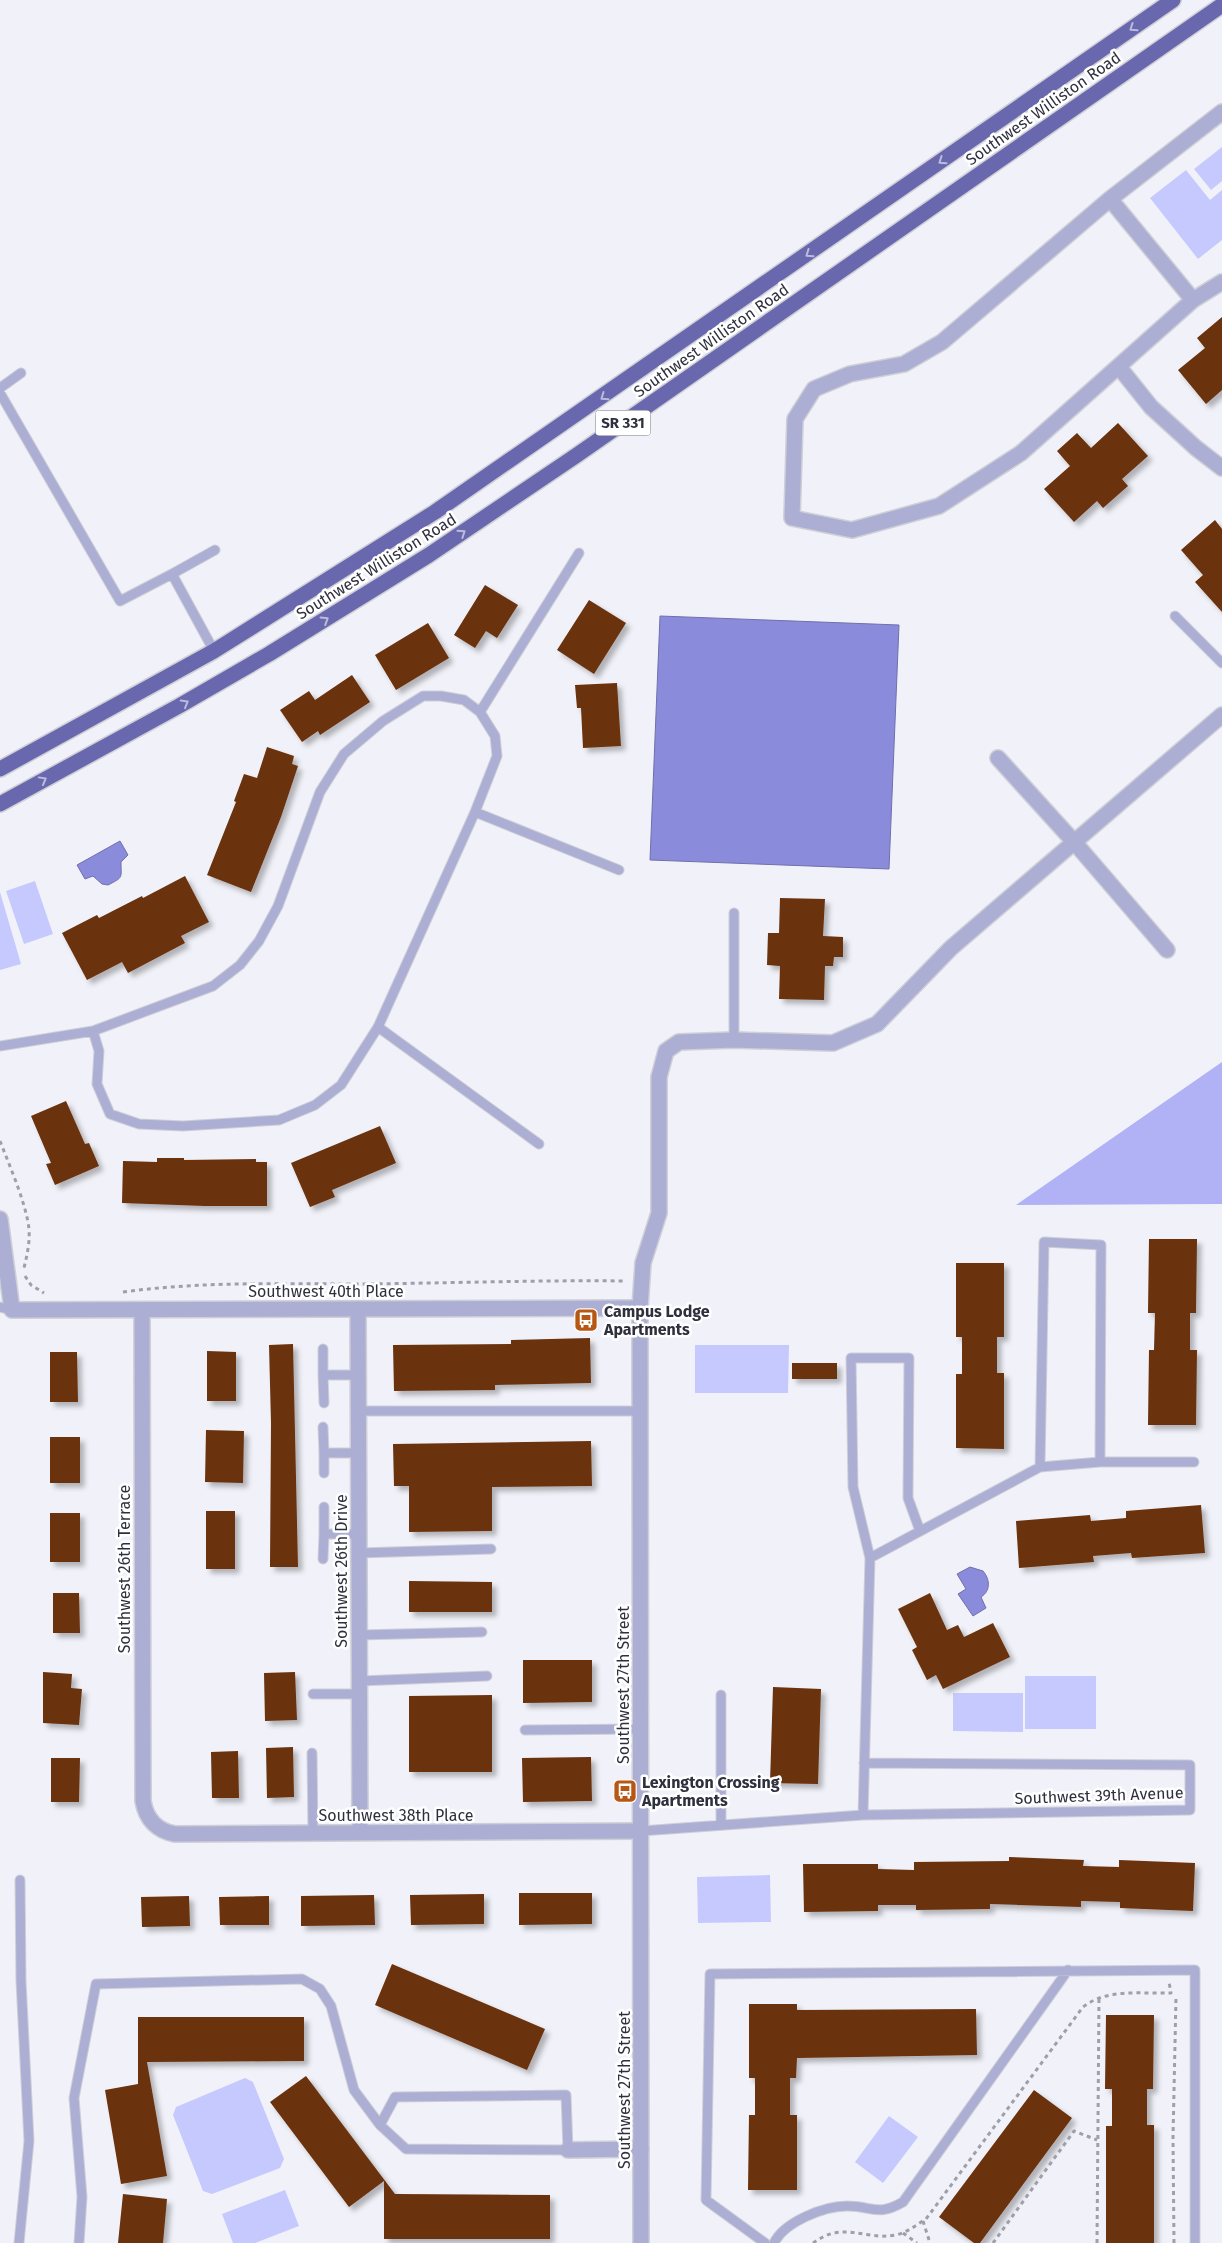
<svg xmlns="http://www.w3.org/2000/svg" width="1222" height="2243" viewBox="0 0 1222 2243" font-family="'Fira Sans',sans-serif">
  <defs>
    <filter id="shadow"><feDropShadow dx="4.5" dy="4.5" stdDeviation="2.5" flood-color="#0004"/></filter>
  </defs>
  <rect width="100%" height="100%" fill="#f1f2f9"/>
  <path fill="#c6c9fe" d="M1222,147v34l-11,9 -17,-21z
    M1186,170l24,30 12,-10v50l-24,19 -48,-61z
    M35,881l18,53 -29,10 -18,-53z
    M0,892l21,72 -21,6z
    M695,1345h94l-1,48h-93z
    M1025,1676h71v53h-71z
    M953,1693h70v39l-70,-1z
    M770,1875l1,47 -73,1 -1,-46z
    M245,2078l8,4 31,77 -4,9 -68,26 -9,-3 -30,-76 3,-8z
    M889,2116l29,21 -35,46 -28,-21z
    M285,2190l14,36 -44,17h-22l-11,-29z"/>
  <path fill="#b0b2f5" d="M1222,1062v142l-206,1z"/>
  <path fill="#8b8bdb" stroke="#6f70ac" d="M660,616l239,9 -10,244 -239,-9z
    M120,841l8,14 -7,7c0,16 3,15 -13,23l-6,-1 -9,-8 -8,3 -8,-14z
    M970,1567l13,4c7,8 8,20 -2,26l5,11 -13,8 -15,-22 8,-5 -9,-15z"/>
  <path fill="#6a310c" filter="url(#shadow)" d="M1222,317v73l-16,14 -28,-34 27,-22 -8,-10z
    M1118,423l30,33 -26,23 6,7 -25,22 -6,-7 -23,21 -30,-33 26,-23 -13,-15 20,-18 14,15z
    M1215,520l7,9v83l-27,-30 8,-7 -22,-25z
    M485,585l33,20 -21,33 -11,-7 -11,17 -21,-13z
    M589,600l37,23 -32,51 -37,-24z
    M428,623l21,35 -53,32 -21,-35z
    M352,675l18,27 -50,33 -2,-4 -16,11 -22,-32 29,-19 6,9z
    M617,683l4,63 -38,2 -2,-40h-4l-2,-23z
    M267,747l27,9 -2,8 6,2 -17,51 -30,75 -44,-17 29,-73 -2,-1 10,-27 13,4z
    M185,876l24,46 -28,14 4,7 -57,30 -6,-11 -35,18 -25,-47 35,-18 2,3 43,-22 1,2z
    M780,898l45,1 -2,37 20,1v20h-9l-1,9h-8l-1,34 -45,-1 1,-33 -13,-1 1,-32h11z
    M66,1101l19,43 4,-1 10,23 -44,19 -9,-21 5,-1 -20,-47z
    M380,1126l16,37 -64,27 3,7 -25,10 -19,-44z
    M157,1158h27v2l72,-1v3h11v44h-62l-83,-3 1,-42 34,1z
    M1149,1239h48l-1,74h-6v37h7l-1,75h-48l1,-75h5l1,-37h-7z
    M956,1263h48v74h-7v36h7v76l-48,-1v-74h6v-37h-6z
    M590,1338l1,45 -96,2v5l-101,1 -1,-46 118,-1v-4z
    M293,1344l5,223h-28l1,-144 -2,-78z
    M207,1351l29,1v49h-29z
    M50,1352h27l1,50h-28z
    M792,1363h45v16h-45z
    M206,1430l38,1 -1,52 -38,-1z
    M50,1437h30v46h-30z
    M591,1441l1,45 -100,1v44l-83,1v-46h-15l-1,-42z
    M1201,1505l4,48 -73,5 -1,-5 -38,3 1,6 -75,6 -3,-47 74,-6 1,6 35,-3v-7z
    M206,1511h29v58h-29z
    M50,1513h30v49h-30z
    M409,1581l83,1v30h-83z
    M53,1593h26l1,40h-27z
    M930,1593l17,37 11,-5 6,12 29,-14 17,34 -67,32 -7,-14 -9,5 -15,-30 5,-3 -19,-38z
    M523,1660h69v42l-69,1z
    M43,1672l29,2 -1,14 11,1 -3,36 -36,-2z
    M295,1672l2,48 -32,1 -1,-48z
    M773,1687l48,2 -3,95 -48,-1z
    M492,1695v77h-83v-76z
    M293,1747l1,50 -27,1 -1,-50z
    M238,1751l1,47h-27l-1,-46z
    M591,1757l1,44 -69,1 -1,-44z
    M51,1758h29l-1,44h-28z
    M1009,1857l75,3 -1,6 36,1v-7l76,3 -2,48 -73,-3v-6l-39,-1v6l-91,-3v5l-74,1v-5h-38v6l-74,1 -1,-48h75v5l36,1v-8l95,-1z
    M519,1893h73v31l-73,1z
    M484,1894v30l-73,1 -1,-30z
    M374,1895l1,30 -74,1v-30z
    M189,1896l1,30 -48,1 -1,-30z
    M269,1896v29h-49l-1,-28z
    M392,1964l153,65 -18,41 -152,-65z
    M749,2004h48v6l179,-1 1,46 -180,3 -1,20h-6v37h7v75h-49l1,-75h6v-37h-6z
    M1106,2015h48l-1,74h-6v36h7v118h-48v-117h6v-37h-7z
    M138,2017h166v44l-157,1 20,114 -46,8 -16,-94 33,-6z
    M306,2076l89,118 155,1v44h-166v-58l-35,26 -79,-105z
    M1034,2090l38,28 -92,125h-6l-35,-26z
    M123,2194l44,5 -4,44h-45z"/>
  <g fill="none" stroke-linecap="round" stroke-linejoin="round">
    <g stroke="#cecfd7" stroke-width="11">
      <path id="service" d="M0,388l21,-15
        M0,393l120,208 52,-27 42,77
        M172,574l43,-24
        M1175,616l47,47
        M480,712l99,-159
        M475,812l144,58
        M734,913v127
        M378,1027l161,117
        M0,1046l93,-15 120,-45 27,-21 19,-24 19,-35 42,-114 24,-38 39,-33 40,-25h18l23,4 16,12 15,24 2,20 -22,56 -97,215 -37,58 -26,20 -36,15 -96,6 -44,-2 -29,-10 -13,-30 2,-33 -6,-20
        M0,1307l12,3
        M323,1349v26
        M324,1403l-1,-28h35
        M358,1411h282
        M323,1427l1,26
        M1040,1467l4,-225 57,3 -1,217
        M324,1473v-20h34
        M324,1507v27h35
        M359,1553l132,-4
        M870,1558l170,-91 60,-5h94
        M323,1559l1,-25
        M359,1635l123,-3
        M359,1681l128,-5
        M313,1694h46
        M721,1695v130
        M525,1730l116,-1
        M312,1753l1,80
        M863,1815l7,-257 -17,-71 -2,-129h58l-1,140 12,33
        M641,1831l222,-16 327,-5v-45l-326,-2
        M19,2243l10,-102 -8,-160 -1,-101
        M79,2243l3,-46 -8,-99 22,-114 206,-5 18,10 11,17 23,84 26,35 26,24 162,1 -2,-55 -171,2 -15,28
        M765,2243l-59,-43 4,-226 485,-4v273
        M774,2243c10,-21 50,-37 73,-37 26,0 30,11 56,-4l165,-232"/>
    </g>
    <g stroke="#cecfd7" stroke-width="18">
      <path id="minor" d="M1222,112l-112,87 -168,143 -38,22 -54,10 -36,15 -19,30 -3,99 60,12 87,-24 82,-53 172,-153 29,-18
        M1110,199l83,101
        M1119,367l32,40 45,41 26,20
        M998,758l77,85 92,107
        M640,1308l3,-45 16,-50v-136l7,-26 13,-9 55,-2 99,3 44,-19 74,-76 271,-233
        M358,1309l2,524
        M142,1310l1,491c3,18 14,30 32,33l466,-3
        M568,2150l73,-1"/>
    </g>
    <g stroke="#cecfd7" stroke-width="18">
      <path id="tertiary" d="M0,1219l12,91 628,-2 1,935"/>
    </g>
    <g stroke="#cecfd7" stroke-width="18">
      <path id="trunk" d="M0,769l214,-118 221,-139 738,-512
        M0,804l179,-98 90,-52 160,-99 148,-100 645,-450"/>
    </g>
    <path stroke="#9e9fa9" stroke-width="3" stroke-dasharray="4 4" stroke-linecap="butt" d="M0,1141c10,26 26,62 29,88 1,14 -2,26 -5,39
      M25,1276l6,9 13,8
      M123,1292c82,-11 159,-8 242,-8 87,-1 174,-4 261,-3
      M923,2221l7,22
      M903,2233l14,10
      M813,2243c32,-23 51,-2 83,-8 12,-3 20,-10 30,-16l157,-212c24,-19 59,-13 88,-14l-2,-11
      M993,2243l81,-112 23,9
      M1097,2243l2,-246
      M1174,2243l-1,-105 3,-141"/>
    <use href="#service" stroke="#acaed3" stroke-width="9"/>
    <use href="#minor" stroke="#acaed3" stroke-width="15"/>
    <use href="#tertiary" stroke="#acaed3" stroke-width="15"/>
    <use href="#trunk" stroke="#6968ae" stroke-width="15"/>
  </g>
  <defs><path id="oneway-chevron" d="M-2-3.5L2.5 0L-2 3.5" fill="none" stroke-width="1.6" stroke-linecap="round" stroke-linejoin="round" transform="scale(1.25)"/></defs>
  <g stroke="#bcbbdb">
    <use href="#oneway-chevron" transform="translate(1133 28) rotate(145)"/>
    <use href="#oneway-chevron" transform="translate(942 161) rotate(145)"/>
    <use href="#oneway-chevron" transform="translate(809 254) rotate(145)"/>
    <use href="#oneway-chevron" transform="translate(604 397) rotate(145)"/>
    <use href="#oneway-chevron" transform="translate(462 533) rotate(-34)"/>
    <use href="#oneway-chevron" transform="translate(325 620) rotate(-32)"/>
    <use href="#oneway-chevron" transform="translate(185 703) rotate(-30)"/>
    <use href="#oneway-chevron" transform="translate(43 780) rotate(-29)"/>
  </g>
  <defs>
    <g id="bus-square" transform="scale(1.25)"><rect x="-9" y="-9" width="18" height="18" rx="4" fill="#b75715" stroke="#fff"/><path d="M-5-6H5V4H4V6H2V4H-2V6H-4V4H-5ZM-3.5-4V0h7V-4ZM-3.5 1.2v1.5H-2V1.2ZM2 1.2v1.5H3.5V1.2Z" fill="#fff"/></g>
  </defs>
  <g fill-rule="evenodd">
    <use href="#bus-square" x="586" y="1320"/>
    <use href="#bus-square" x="625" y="1791"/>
  </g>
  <g text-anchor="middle" stroke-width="5" stroke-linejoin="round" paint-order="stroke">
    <rect fill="#fff" stroke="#6d6e78" stroke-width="1" x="595.5" y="410.5" width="55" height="25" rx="4"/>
    <g font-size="15" font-weight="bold" fill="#2f303e">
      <text x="623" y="428">SR 331</text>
    </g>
    <g font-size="16" fill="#2f303e" stroke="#fff">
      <text transform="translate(1043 108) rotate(-35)" y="6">Southwest Williston Road</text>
      <text transform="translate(711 340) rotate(-35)" y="6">Southwest Williston Road</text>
      <text transform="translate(376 566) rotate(-32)" y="6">Southwest Williston Road</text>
      <text x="326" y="1297">Southwest 40th Place</text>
      <text transform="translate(124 1569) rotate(-90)" y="6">Southwest 26th Terrace</text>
      <text transform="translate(341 1571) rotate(-90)" y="6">Southwest 26th Drive</text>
      <text transform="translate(623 1685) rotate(-90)" y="6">Southwest 27th Street</text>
      <text transform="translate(1099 1795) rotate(-2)" y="6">Southwest 39th Avenue</text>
      <text x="396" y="1821">Southwest 38th Place</text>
      <text transform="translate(624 2090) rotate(-90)" y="6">Southwest 27th Street</text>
    </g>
    <g font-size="16" font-weight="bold" fill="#2f303e" stroke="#fff" text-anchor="start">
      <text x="604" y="1317">Campus Lodge<tspan x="604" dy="18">Apartments</tspan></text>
      <text x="642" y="1788">Lexington Crossing<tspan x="642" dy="18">Apartments</tspan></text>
    </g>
  </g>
</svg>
